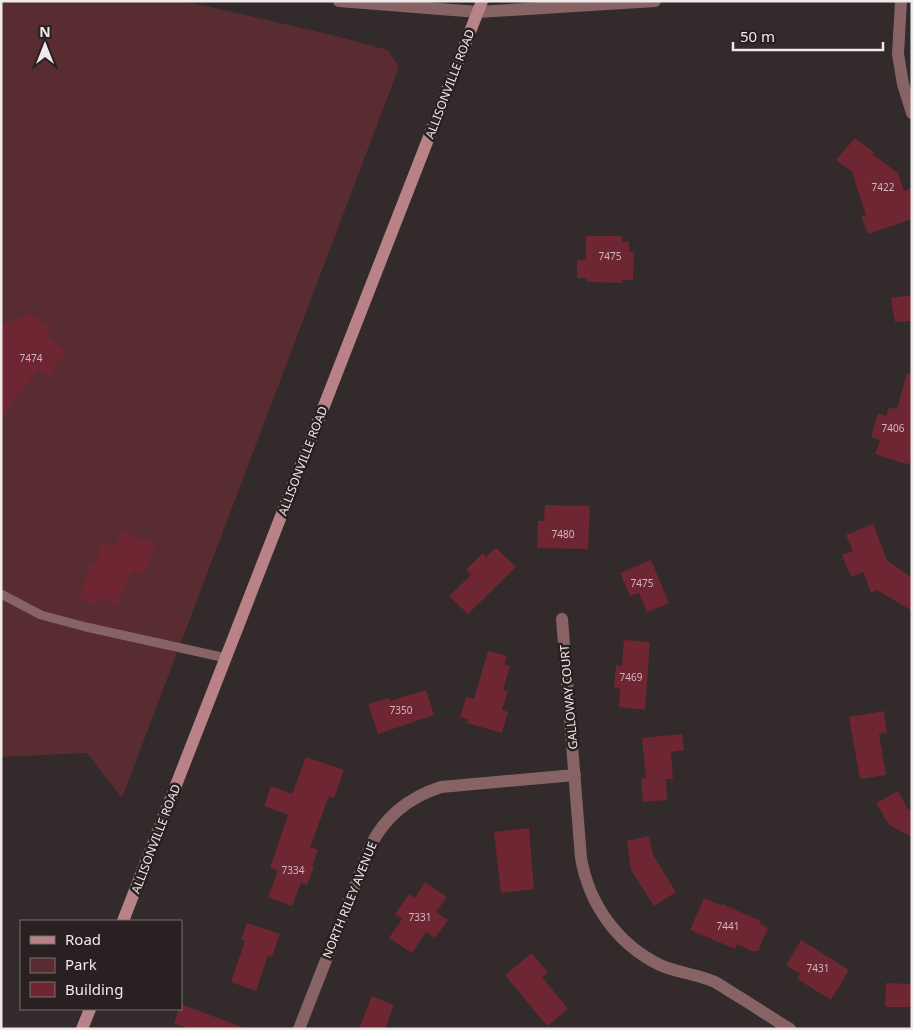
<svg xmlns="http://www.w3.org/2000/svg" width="913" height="1030" viewBox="0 0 913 1030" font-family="'Noto Sans',sans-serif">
  <rect width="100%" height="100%" fill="#322a2b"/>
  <path fill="#592c32" d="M1,1l188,1 143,33 56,15 11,17 -277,731 -35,-45 -86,4z"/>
  <path fill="#6e2632" d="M855,138l20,15 -3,1 26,19 6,18 8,-3v31l-44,15 -7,-18 5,-1 -14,-43 -16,-12z
    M586,236h36v6h7v10h5l-1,28h-11v3l-35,-1v-4h-10v-18h9z
    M912,295v26l-17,1 -4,-24z
    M31,314l18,13v11l17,14 -18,24 -10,-7 -37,49v-93z
    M907,373l5,1v82l-3,9 -34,-11 5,-14 -9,-3 7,-24 8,3 3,-9 8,2z
    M545,505l45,1 -2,43 -51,-1 1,-27h6z
    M873,524l14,36 25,18v33l-35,-21 -6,3 -8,-21 -12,5 -9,-22 11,-4 -7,-16z
    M121,531l35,13 -12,31 -12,-5 -14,35 -18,-7 -3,7 -18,-7 12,-34 3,1 9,-23 12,4z
    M496,548l20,19 -48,47 -19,-18 22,-21 -5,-5 17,-17 3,4z
    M651,560l18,43 -22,9 -8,-19 -9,3 -10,-23z
    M624,640l26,2 -5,68 -26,-3 1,-18 -6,-1 2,-23 6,1z
    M488,651l19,5 -3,9 6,1 -7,24 5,1 -6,19 6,2 -6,21 -35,-10 1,-4 -8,-2 6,-20 8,2z
    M426,690l8,25 -56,19 -10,-30 21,-6 1,3z
    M884,711l3,22 -8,1 7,41 -26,4 -11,-62z
    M682,734l2,16 -13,2 2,27h-7l1,21 -24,2 -2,-23 5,-1 -4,-40z
    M306,757l38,13 -10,28 -5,-2 -19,51 8,3 -6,16 2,1 -7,18 -6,-2 -9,23 -24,-9 10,-26 -8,-3 18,-53 -24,-9 7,-20 21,8z
    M898,791l10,18 4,2v26l-23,-12 -13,-22z
    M529,828l5,61 -33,4 -7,-61z
    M649,836l4,19 23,37 -22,14 -23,-36 -4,-29z
    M425,882l22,15 -11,15 12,8 -13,18 -9,-6 -14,21 -23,-15 13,-19 -7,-5 14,-20 6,4z
    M704,898l18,8v-2l39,17 -1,3 8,4 -10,23h-7l-14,-7 -2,5 -45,-19z
    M247,923l33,11 -8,23 -4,-1 -12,35 -25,-9 14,-41 -4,-1z
    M801,940l48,30 -18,30 -34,-21 3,-5 -14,-9z
    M532,953l16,20 -6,4 26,32 -21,17 -42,-51z
    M886,983l26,1v23h-27z
    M372,996l22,9 -9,24h-26z
    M181,1004l61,23v2h-53l-15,-6 5,-14h2z"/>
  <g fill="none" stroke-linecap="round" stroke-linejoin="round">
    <path stroke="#876366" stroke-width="9" d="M1,594l40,21 45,12 140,31"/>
    <path stroke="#876366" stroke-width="12" d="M901,1l-3,53 5,30 9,29
      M562,619l19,239c8,46 36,86 79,107 18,8 37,9 55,17 9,5 17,11 26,16 16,10 32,21 49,31
      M299,1029l72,-184c15,-30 39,-48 70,-58l134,-12"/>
    <path stroke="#876366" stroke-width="12" d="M339,1l139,11 177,-11"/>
    <path stroke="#b98287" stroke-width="12" d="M123,921l359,-920
      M82,1029l8,-20"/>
  </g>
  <g text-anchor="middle" stroke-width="5" stroke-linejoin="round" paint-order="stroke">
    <g font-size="10" fill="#cfb8bc">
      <text x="883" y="191">7422</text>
      <text x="610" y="260">7475</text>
      <text x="31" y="362">7474</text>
      <text x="893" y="432">7406</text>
      <text x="563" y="538">7480</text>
      <text x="642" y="587">7475</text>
      <text x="631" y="681">7469</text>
      <text x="401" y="714">7350</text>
      <text x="293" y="874">7334</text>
      <text x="420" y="921">7331</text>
      <text x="728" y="930">7441</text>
      <text x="818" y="972">7431</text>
    </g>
    <g font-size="12" fill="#efe9ea" stroke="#282021">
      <text transform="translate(450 84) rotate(-69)" y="4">ALLISONVILLE ROAD</text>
      <text transform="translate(303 461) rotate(-69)" y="4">ALLISONVILLE ROAD</text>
      <text transform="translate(569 697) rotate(-95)" y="4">GALLOWAY COURT</text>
      <text transform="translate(156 839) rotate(-69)" y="4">ALLISONVILLE ROAD</text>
      <text transform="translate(350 900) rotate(-68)" y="4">NORTH RILEY AVENUE</text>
    </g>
  </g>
  <rect width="913" height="1030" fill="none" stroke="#efe9ea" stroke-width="5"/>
  <rect x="20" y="920" width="162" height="90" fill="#282021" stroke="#787071"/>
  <rect x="30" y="936" width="25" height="8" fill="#b98287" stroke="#787071"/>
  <text x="65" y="945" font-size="15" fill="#efe9ea">Road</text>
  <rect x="30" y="958" width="25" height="15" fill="#592c32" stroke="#787071"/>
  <text x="65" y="970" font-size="15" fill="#efe9ea">Park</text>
  <rect x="30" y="982" width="25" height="15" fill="#6e2632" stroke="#787071"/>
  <text x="65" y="995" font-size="15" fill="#efe9ea">Building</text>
  <g transform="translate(45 45)" stroke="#282021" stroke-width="4" paint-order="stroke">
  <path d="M0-4L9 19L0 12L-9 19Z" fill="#efe9ea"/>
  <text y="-8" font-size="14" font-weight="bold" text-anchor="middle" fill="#efe9ea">N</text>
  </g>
  <path d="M733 42v8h150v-8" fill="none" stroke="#efe9ea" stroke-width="2.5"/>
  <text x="740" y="42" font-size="15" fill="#efe9ea" stroke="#282021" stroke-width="4" paint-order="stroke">50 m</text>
</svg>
